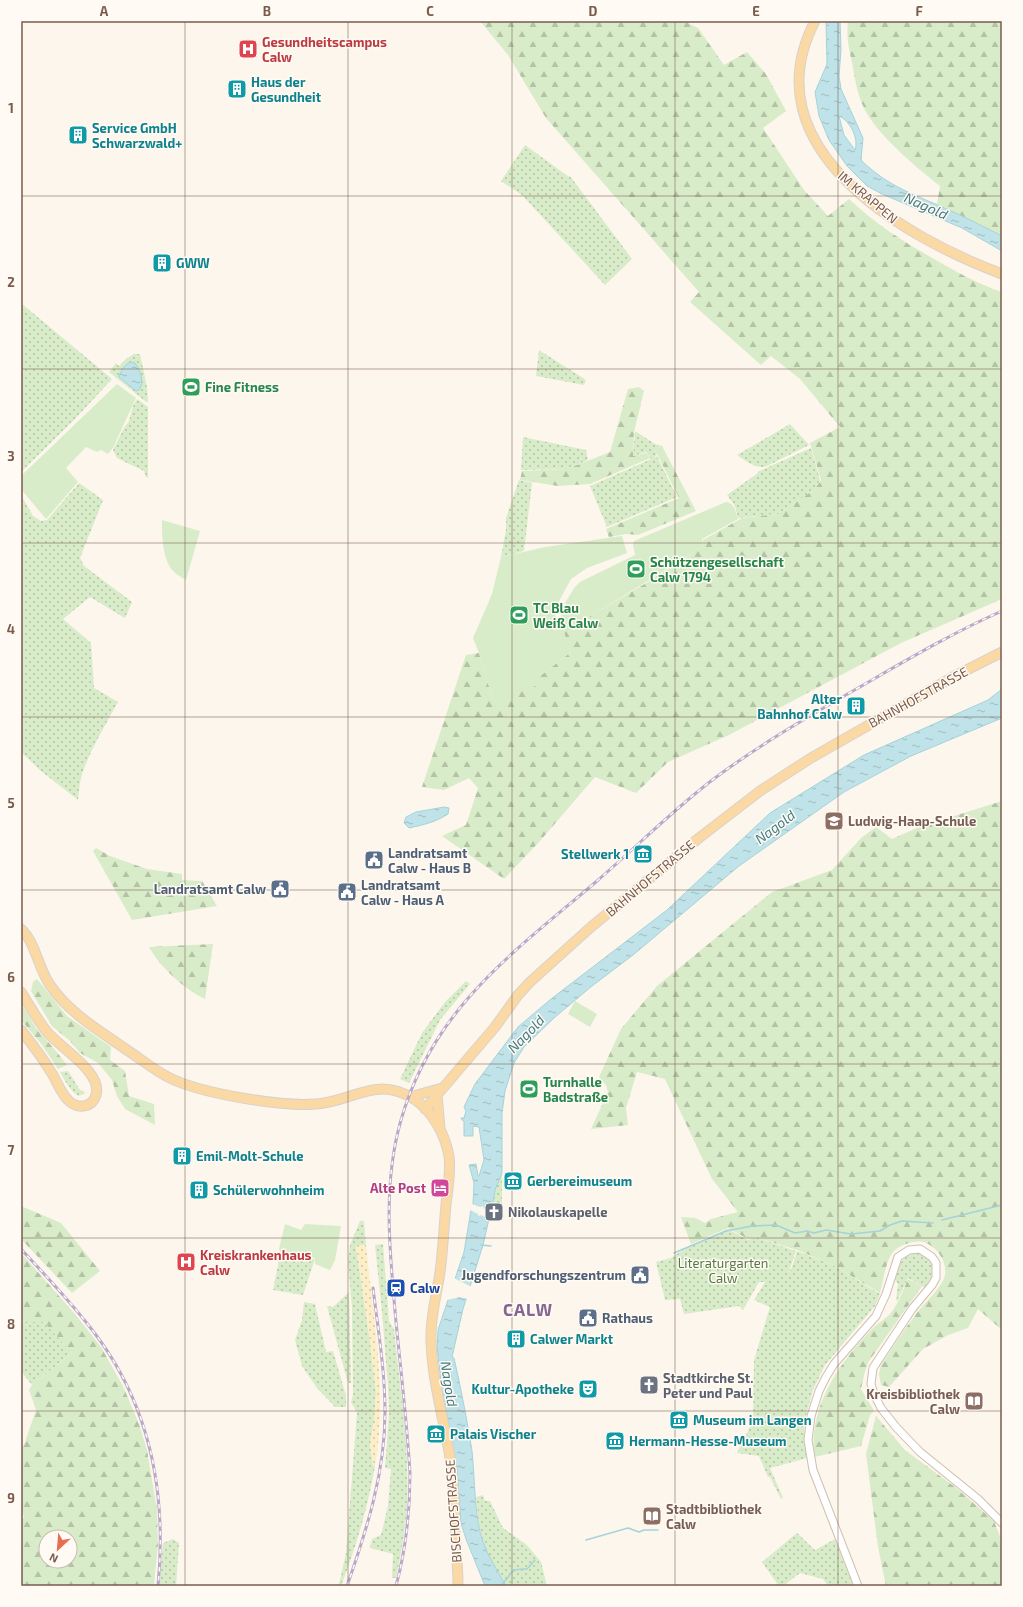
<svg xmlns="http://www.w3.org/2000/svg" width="1023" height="1607" viewBox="0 0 1023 1607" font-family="'Exo 2',sans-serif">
  <defs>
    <pattern id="grass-dots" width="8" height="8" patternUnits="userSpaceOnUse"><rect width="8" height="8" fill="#d8ecc9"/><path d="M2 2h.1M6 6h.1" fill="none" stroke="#b4c2a5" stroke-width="1.8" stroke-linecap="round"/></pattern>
    <pattern id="forest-firs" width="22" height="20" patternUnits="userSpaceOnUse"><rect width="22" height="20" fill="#d8ecc9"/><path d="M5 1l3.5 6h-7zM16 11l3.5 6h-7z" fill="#b4c2a5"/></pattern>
    <pattern id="sand-dots" width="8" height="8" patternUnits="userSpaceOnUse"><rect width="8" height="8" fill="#fcefc7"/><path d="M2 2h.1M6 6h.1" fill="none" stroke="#d1c5a4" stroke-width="1.8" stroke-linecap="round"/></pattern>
    <pattern id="water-ripples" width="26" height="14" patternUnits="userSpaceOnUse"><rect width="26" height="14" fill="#bfe3e8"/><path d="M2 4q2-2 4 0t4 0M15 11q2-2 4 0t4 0" fill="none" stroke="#a0bbbe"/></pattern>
  </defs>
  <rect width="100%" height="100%" fill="#fdf6ec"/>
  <path fill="url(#grass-dots)" d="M525,145l44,32 1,-1 62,83 -27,26 -83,-90 -21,-14z
    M21,300l1,4 90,75 -39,42 -52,51z
    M539,350l47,30 -2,5 -48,-9z
    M134,354h6l7,33 1,15 -3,-1 -36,-29 7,-9 3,3 8,-8z
    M137,399l11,8v71l-2,-1 -2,-6 -27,-13 -4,-8 11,-22 5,-7 4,-15z
    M790,424l19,21 -44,22c-11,1 -19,-6 -28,-12z
    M635,431l20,13 7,2 -7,4 2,5 -5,3 5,-2 20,41 -70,30 -17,-41 61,-27 -5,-7 -13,4z
    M523,437l63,13 2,10 -21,9 -46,1z
    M811,448l9,32 -6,10 -36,24 -40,4 -3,-12 -8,-11 31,-22 -1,-1z
    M519,480l13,3 -8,68 -23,6 5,-27v-12z
    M79,483l24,17 -23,58 4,8 48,36 -7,16 -35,-21 -27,22 28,24 3,45 24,14c-12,22 -31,53 -37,76 -2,7 -2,15 -3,22l-37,-29 -20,-19v-257l12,21 8,5 6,-1z
    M466,981l4,3 -30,36 -31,63 -9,-4 22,-46 23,-31z
    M68,1071l12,19 5,2 -1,2 -6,2c-8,-6 -13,-15 -18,-24z
    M502,1173v43l-5,-2 -1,-5 -3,1 2,-20z
    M360,1221h4l2,24 -10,1 14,96 6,50 -2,30 -4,22 3,21 2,1c-7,41 -19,81 -34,120h-3c4,-11 5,-22 8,-33l11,-140 -6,-11 2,-7 -1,-87 -4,-47 2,-16z
    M728,1229l20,11 7,-3 41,14 -8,23 4,-7 5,-16 34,13 49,30 -5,12 -50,59 -12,25 -8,29 -1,17 3,22 -37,10 13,30 -2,1 -11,-22h-2l-9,-21 -22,-3 16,-32 1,-61 16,-53 -16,-7 11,-18h-6l-16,28 -4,-4 -55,8 -4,-15 -15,1 -9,-38 15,-4 20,-13z
    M383,1244l6,77 5,8c6,59 16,120 13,180 -2,23 -6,46 -11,69h-4l1,-24 -23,-6 2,-9 9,-4 7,-29 3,-37 -6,-1 4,-55 -1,-26 -6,-76 -7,-66z
    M917,1253l7,2 9,10 -1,12 -7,11 -17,-10 -11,23 -1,-1 2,-16 -4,-6c5,-13 8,-23 23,-25z
    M280,1255l35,4 -12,36 -30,-5z
    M349,1292l2,91h-3l-21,-77 6,1z
    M304,1302l11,2 11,48 7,-1 13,45v11h-11l-18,-19 -15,-22 -7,-26 7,-20z
    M21,1320l4,2h19l28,31 -40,32 -11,-14z
    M483,1495l2,6h5l13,27 24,17 14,17 6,24h-41c-8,-14 -18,-29 -23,-45 -5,-14 -5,-29 -7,-44z
    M797,1533l18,17 20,-11 18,47h-25l-5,-7 -23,-6 -17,13h-4l-17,-24z
    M173,1539l6,4 -3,43h-17l4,-43z"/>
  <path fill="url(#forest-firs)" fill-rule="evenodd" d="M480,21h204l14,7 26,37 23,-13 19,22 20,37 -23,17 41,62 24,26 21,-17c30,28 57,44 92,64 19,11 40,22 61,29v307l-101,44 -172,92 -61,27 -32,31 -41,-16 -55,64 -36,38 -62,-43 24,-11 12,-37 -9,-10 -25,12 -22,-3 44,-132 13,-2 14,47 47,-24 31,-24 -8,-20 85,-50 55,-36v-6l39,-22 36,-4 36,-24 7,-10 -11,-37 30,-16 -40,-48 -29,-23 -10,9 -71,-63 9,-10 -153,-174 -38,-63z
    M848,21h154v215l-65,-32 3,-18c-23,-18 -64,-52 -76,-78 -7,-14 -9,-30 -12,-45 -3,-14 -6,-27 -4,-42z
    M639,387l5,4 -10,41 -1,24 13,-3 4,5 -60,26 -32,2 -38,-6 2,-9 45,-2 43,-17 18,-63z
    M662,446l34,65 -58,24 -12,-1 -17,3 -3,-8 73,-31 -24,-48z
    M1002,801v529l-24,-21 -10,19 -20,7 -25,14 -34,38 -8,-2 -2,-11 2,-9c11,-16 21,-33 33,-48 7,-11 29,-30 31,-42 2,-13 -7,-27 -19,-32 -8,-4 -24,1 -31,7 -9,7 -12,33 -15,43l-49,-29 -34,-14 -42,-13 -7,2 -20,-11 -37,16 -10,-27 15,1 9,5 6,-4 27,-7 -26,-33 -47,-100 -28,-7 -11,36 2,17 -37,4 17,-37 -2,-7 -7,-8 22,-48 36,-43 115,-94 60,-22 29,-32 15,-11 16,12 27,-12z
    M96,848l14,8 37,13 35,5v6l20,1 15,25 -85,14 -39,-69z
    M213,944l-8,55c-22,-11 -44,-31 -56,-52z
    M37,979l30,37 44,31 -1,13 15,11 4,25 25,8 1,21 -30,-16 -8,-13 -5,-16 -14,-17 -18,-10 -10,-12 -18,-15 -21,-35 2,-9z
    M21,1003l15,25 20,23 11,14 -9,4 -16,-24 -21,-25z
    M21,1206l40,17 39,48 -28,22 -51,-54z
    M21,1253l54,61 26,33 22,39 16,38 8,26 10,59 1,35 -4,42h-133v-67l3,-1 -3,-16v-54l3,-3 12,-35 -7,-20 3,-5 40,-32 -28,-31h-19l-4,-2zM46,1537h24v24h-24z
    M908,1279l14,7 -53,75 -4,10 -4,18 13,22 -4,4 -9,31 -46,11c-1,-8 -2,-16 -1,-24 5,-43 32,-77 61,-107 5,-4 10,-7 15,-12 8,-9 13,-24 18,-35z
    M876,1416l29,34 50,37 39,34 8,21v44h-116l-8,-39 -12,-93z"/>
  <path fill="url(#sand-dots)" d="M366,1245c7,73 22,148 9,221h-2l-3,-22 4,-22 2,-30 -6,-50 -14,-96z"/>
  <path fill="#d8ecc9" d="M117,384l19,14 -23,50 -5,6 -7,-4 -4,2 -11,-5 -20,21 12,14 -32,37 -25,-30v-13z
    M726,502c9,1 9,9 12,17l-36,20 1,7 -55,35 -84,51 7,20 -31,24 -1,9 -46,15 -14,-47 -6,-15 19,-44 9,-37 44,-10 77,-11 5,17 -40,15 -16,11 -18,33 4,6 12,-7 -4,-8 10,-16 5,-5 55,-27 -2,-10 1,-4z
    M162,520l38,11 -14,49c-4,-2 -8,-5 -11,-7 -13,-12 -13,-37 -13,-53z
    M575,1001l22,13 -7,13 -22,-13z
    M285,1224l16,6 4,-6 36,2 -6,34 -5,10 -15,-6v-6l-34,-4 -2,-5z"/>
  <path fill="url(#water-ripples)" stroke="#a5d3da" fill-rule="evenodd" d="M826,21h14l1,29 -2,26 2,13 22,49 -2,22c27,27 55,35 88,50 18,8 35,17 53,26v15l-40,-23 -80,-34 -15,-8 -20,-20 -18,-26 -10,-24 -4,-24 12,-28zM839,116c11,5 20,22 16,34l-11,-15z
    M131,362l4,1c5,7 10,19 4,27l-3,1 -17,-14c1,-6 7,-14 12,-15z
    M1002,689v29l-91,38 -67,36 -105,74 -106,89 -41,31 -38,32 -30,29 -10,16 -9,28 -3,22v60l-7,17 -3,20 -3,9 -6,26 -20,64 -11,48 2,1c7,30 13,62 18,93 3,28 2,65 11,91 6,16 15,30 23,44h-21l-19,-47 -5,-16 -4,-54 -15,-80 -5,-42 1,-17 26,-78 7,-42 2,-6 1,-21 -5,-18 7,-1 2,12h1l5,-16 -5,-33 -6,-1v10h-9v-15l-2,-1 -1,-2h3l2,-7 -2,-4 11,-23 43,-57 33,-28 116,-89 103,-97 94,-58 124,-55z
    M444,807l5,1 -1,6c-12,8 -25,11 -39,14l-5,-5 2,-6 10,-5z"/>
  <path fill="#fdf6ec" d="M472,1204l8,3 3,-1 1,3 9,4 -3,7 -9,-5 -3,1v-2l-8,-4z
    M454,1278l18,9 -4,12 -8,-2 -13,3z"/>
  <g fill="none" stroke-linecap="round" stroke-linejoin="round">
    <path stroke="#a5d3da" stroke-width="1.5" d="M942,1220l60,-15
      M481,1245l10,1
      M674,1253l52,-22 26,-5 24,-1 19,8 12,-2 7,2 12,-3 25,4 29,-3 10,-6 12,-4 31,2
      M586,1540l42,-12 11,4 5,-2h14
      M499,1586c14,-8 6,-18 28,-17l8,-9"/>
    <g stroke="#d1beb0" stroke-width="9">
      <path id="minor" d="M858,1586l-45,-116 -5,-30 3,-24 8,-25 7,-14 8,-13 42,-48 10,-22 12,-37 11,-7 11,-1 12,8 4,6v15l-4,7 -20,24 -39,59 -2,16 3,10 7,14 15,19 24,25 58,47 24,24"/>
    </g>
    <g stroke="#dad1cd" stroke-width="11">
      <path id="major" d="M815,21c-66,127 88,216 187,253
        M21,929c15,14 17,39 29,56 19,28 50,46 77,65 14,9 27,20 41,27 30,16 113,30 148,27 37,-2 59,-29 98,-5 19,13 31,35 35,57 2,15 -1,33 -3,48 -2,23 -3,46 -6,68 -3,22 -10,45 -9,68 1,42 14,83 20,124 3,21 3,43 4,64 1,19 3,39 3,58
        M21,992c9,14 16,28 27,41 13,15 55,40 48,62 -4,13 -18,14 -27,6 -8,-7 -12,-20 -18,-29 -9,-15 -19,-28 -30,-42
        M437,1095l3,33
        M410,1097l32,-9
        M425,1109l70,-82 23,-32 12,-13 61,-55 108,-89 61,-47 51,-33 142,-81 49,-25"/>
    </g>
    <use href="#minor" stroke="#fff" stroke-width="7"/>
    <use href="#major" stroke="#fbd9a5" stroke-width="9"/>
    <g stroke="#b9a8c9" stroke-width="3">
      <path id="rail" d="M21,1249c25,27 50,53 72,82 58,75 74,162 65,255
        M347,1586c20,-57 38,-113 38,-174 0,-42 -7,-83 -12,-124
        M396,1586c10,-37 14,-74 14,-113 -3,-50 -9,-101 -14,-151 -6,-68 -14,-136 5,-202 32,-112 113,-168 196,-239 38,-33 74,-69 114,-100 46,-35 97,-64 147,-93 47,-27 94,-55 144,-77"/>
    </g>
    <use href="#rail" stroke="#fffaf3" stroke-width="1.5" stroke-dasharray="4.5" stroke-linecap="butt"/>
  </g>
  <path fill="none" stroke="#7a5c4d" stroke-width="1" stroke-opacity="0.55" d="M185,21v1565M348,21v1565M512,21v1565M675,21v1565M838,21v1565M21,196h981M21,369h981M21,543h981M21,717h981M21,890h981M21,1064h981M21,1238h981M21,1411h981"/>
  <defs>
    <g id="hospital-square" transform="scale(1)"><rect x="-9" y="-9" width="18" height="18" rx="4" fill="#e0444e" stroke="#fffaf3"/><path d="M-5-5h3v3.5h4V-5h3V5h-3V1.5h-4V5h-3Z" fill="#fff"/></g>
    <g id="building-square" transform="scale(1)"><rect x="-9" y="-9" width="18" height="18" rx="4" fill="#0f9aa8" stroke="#fffaf3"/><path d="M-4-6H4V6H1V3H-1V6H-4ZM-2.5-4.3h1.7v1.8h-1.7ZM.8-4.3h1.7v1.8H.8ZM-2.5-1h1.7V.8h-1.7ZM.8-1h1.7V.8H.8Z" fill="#fff"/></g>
    <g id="stadium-square" transform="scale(1)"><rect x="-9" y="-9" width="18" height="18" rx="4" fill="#2e9e5b" stroke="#fffaf3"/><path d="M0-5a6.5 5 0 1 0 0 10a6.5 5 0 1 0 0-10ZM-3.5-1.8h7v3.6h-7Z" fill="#fff"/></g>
    <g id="school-square" transform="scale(1)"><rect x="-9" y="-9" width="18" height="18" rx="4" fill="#8d6e63" stroke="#fffaf3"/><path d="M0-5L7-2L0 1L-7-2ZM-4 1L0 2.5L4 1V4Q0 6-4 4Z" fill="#fff"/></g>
    <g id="museum-square" transform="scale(1)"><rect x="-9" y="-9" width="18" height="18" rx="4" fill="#0f9aa8" stroke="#fffaf3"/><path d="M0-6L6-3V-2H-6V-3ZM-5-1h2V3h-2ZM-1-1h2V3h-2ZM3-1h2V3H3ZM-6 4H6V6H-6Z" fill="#fff"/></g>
    <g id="civic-square" transform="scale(1)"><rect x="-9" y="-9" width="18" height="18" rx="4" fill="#5c6f8a" stroke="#fffaf3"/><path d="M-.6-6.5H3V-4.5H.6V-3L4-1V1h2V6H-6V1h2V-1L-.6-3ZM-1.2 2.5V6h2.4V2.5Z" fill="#fff"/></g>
    <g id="hotel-square" transform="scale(1)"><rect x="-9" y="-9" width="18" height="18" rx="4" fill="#d1479c" stroke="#fffaf3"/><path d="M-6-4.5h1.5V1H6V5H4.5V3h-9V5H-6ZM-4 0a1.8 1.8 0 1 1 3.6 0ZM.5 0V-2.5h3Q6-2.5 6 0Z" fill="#fff"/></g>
    <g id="church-square" transform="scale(1)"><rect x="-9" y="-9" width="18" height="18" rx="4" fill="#6b7280" stroke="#fffaf3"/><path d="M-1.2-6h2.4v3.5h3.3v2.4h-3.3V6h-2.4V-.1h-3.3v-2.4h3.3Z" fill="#fff"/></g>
    <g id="station-square" transform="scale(1)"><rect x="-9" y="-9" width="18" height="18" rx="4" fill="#1a4fb4" stroke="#fffaf3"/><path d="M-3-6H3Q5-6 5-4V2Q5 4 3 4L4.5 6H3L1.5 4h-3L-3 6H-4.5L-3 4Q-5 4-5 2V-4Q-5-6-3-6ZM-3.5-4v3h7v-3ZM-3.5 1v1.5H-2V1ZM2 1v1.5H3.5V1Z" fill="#fff"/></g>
    <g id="theatre-square" transform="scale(1)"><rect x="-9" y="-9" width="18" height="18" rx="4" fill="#0f9aa8" stroke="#fffaf3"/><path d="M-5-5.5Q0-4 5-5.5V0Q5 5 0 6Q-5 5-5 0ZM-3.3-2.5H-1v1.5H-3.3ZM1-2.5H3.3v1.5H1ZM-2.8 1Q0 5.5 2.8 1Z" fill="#fff"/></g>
    <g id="library-square" transform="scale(1)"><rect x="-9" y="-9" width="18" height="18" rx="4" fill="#8d6e63" stroke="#fffaf3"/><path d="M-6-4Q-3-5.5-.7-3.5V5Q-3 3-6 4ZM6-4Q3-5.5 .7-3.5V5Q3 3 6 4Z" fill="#fff"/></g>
  </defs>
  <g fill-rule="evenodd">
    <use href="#hospital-square" x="248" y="49"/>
    <use href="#building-square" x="237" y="89"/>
    <use href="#building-square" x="78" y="135"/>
    <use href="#building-square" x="162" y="263"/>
    <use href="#stadium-square" x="191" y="387"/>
    <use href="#stadium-square" x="636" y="569"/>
    <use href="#stadium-square" x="519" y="615"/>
    <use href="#building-square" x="856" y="706"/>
    <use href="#school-square" x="834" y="821"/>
    <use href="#museum-square" x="643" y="854"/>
    <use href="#civic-square" x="374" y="860"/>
    <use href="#civic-square" x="280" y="889"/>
    <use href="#civic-square" x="347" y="892"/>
    <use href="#stadium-square" x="529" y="1089"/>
    <use href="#building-square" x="182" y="1156"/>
    <use href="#museum-square" x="513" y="1181"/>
    <use href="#hotel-square" x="440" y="1188"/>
    <use href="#building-square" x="199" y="1190"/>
    <use href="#church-square" x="494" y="1212"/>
    <use href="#hospital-square" x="186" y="1262"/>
    <use href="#civic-square" x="640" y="1275"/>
    <use href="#station-square" x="396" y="1288"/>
    <use href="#civic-square" x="588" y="1318"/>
    <use href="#building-square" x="516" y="1339"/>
    <use href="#church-square" x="649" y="1385"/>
    <use href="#theatre-square" x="588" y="1389"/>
    <use href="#library-square" x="974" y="1401"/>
    <use href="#museum-square" x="679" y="1420"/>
    <use href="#museum-square" x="436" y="1434"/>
    <use href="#museum-square" x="615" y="1441"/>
    <use href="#library-square" x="652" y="1516"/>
  </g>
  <g text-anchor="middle" stroke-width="3" stroke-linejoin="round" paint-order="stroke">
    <g font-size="13" font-weight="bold" fill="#be3a42" stroke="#fffaf3" text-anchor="start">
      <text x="262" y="47">Gesundheitscampus<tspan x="262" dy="15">Calw</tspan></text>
      <text x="200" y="1260">Kreiskrankenhaus<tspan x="200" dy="15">Calw</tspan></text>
    </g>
    <g font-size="13" font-weight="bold" fill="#0d838f" stroke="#fffaf3" text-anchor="start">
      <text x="251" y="87">Haus der<tspan x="251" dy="15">Gesundheit</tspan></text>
      <text x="92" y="133">Service GmbH<tspan x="92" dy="15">Schwarzwald+</tspan></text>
      <text x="176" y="268">GWW</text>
      <text x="842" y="704" text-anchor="end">Alter<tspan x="842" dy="15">Bahnhof Calw</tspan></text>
      <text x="629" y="859" text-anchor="end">Stellwerk 1</text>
      <text x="196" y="1161">Emil-Molt-Schule</text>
      <text x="527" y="1186">Gerbereimuseum</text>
      <text x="213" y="1195">Schülerwohnheim</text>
      <text x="530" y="1344">Calwer Markt</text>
      <text x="574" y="1394" text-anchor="end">Kultur-Apotheke</text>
      <text x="693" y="1425">Museum im Langen</text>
      <text x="450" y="1439">Palais Vischer</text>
      <text x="629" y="1446">Hermann-Hesse-Museum</text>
    </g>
    <g font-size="13" fill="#7a5c4d" stroke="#fffaf3">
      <text transform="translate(868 197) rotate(40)" y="5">IM KRAPPEN</text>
      <text transform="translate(918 697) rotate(-29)" y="5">BAHNHOFSTRASSE</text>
      <text transform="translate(650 878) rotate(-40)" y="5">BAHNHOFSTRASSE</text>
      <text transform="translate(453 1511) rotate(-94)" y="5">BISCHOFSTRASSE</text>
    </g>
    <g font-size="13" font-weight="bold" fill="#27864d" stroke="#fffaf3" text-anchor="start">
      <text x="205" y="392">Fine Fitness</text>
      <text x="650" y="567">Schützengesellschaft<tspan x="650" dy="15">Calw 1794</tspan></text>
      <text x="533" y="613">TC Blau<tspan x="533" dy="15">Weiß Calw</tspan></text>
      <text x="543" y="1087">Turnhalle<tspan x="543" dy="15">Badstraße</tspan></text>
    </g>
    <g font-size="13" font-weight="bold" fill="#785e54" stroke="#fffaf3" text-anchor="start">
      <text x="848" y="826">Ludwig-Haap-Schule</text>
      <text x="960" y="1399" text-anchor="end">Kreisbibliothek<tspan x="960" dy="15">Calw</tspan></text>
      <text x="666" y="1514">Stadtbibliothek<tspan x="666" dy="15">Calw</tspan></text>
    </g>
    <g font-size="13" font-weight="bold" fill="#4e5e75" stroke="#fffaf3" text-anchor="start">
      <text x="388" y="858">Landratsamt<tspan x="388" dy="15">Calw - Haus B</tspan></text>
      <text x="361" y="890">Landratsamt<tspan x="361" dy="15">Calw - Haus A</tspan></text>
      <text x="266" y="894" text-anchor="end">Landratsamt Calw</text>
      <text x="626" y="1280" text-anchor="end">Jugendforschungszentrum</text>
      <text x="602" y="1323">Rathaus</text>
    </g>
    <g font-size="13" font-weight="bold" fill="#b23c85" stroke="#fffaf3" text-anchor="end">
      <text x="426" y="1193">Alte Post</text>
    </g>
    <g font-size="13" font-weight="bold" fill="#5b616d" stroke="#fffaf3" text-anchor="start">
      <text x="508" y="1217">Nikolauskapelle</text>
      <text x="663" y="1383">Stadtkirche St.<tspan x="663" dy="15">Peter und Paul</tspan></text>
    </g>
    <g font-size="13" fill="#537a41" stroke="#fffaf3">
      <text x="723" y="1268">Literaturgarten<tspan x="723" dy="15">Calw</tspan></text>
    </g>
    <g font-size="13" font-weight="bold" fill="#164399" stroke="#fffaf3" text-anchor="start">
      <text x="410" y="1293">Calw</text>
    </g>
    <g font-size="14" font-style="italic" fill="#437c86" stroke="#fffaf3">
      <text transform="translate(926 206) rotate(24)" y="5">Nagold</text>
      <text transform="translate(775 827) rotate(-37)" y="5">Nagold</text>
      <text transform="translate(526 1034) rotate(-46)" y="5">Nagold</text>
      <text transform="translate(449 1384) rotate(81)" y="5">Nagold</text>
    </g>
    <g font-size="17" font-weight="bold" letter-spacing="1" fill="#846695" stroke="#fffaf3">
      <text x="528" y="1316">CALW</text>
    </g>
  </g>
  <rect width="1023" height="1607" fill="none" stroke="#fffaf3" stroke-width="44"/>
  <g transform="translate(58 1549) rotate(206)"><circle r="19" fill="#fffaf3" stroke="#cabbb1"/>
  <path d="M0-3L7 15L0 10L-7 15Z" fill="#e76f51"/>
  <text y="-6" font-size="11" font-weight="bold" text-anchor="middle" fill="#7a5c4d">N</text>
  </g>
  <rect x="22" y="22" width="979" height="1563" fill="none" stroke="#7a5c4d" stroke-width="1.5"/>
  <g font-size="13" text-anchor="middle" font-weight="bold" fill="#7a5c4d">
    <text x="104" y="16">A</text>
    <text x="267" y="16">B</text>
    <text x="430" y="16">C</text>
    <text x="593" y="16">D</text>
    <text x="756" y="16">E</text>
    <text x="919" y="16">F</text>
    <text x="11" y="113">1</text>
    <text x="11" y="287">2</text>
    <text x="11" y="461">3</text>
    <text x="11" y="634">4</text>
    <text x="11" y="808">5</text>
    <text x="11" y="982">6</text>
    <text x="11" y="1155">7</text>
    <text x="11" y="1329">8</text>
    <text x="11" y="1503">9</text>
  </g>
</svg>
